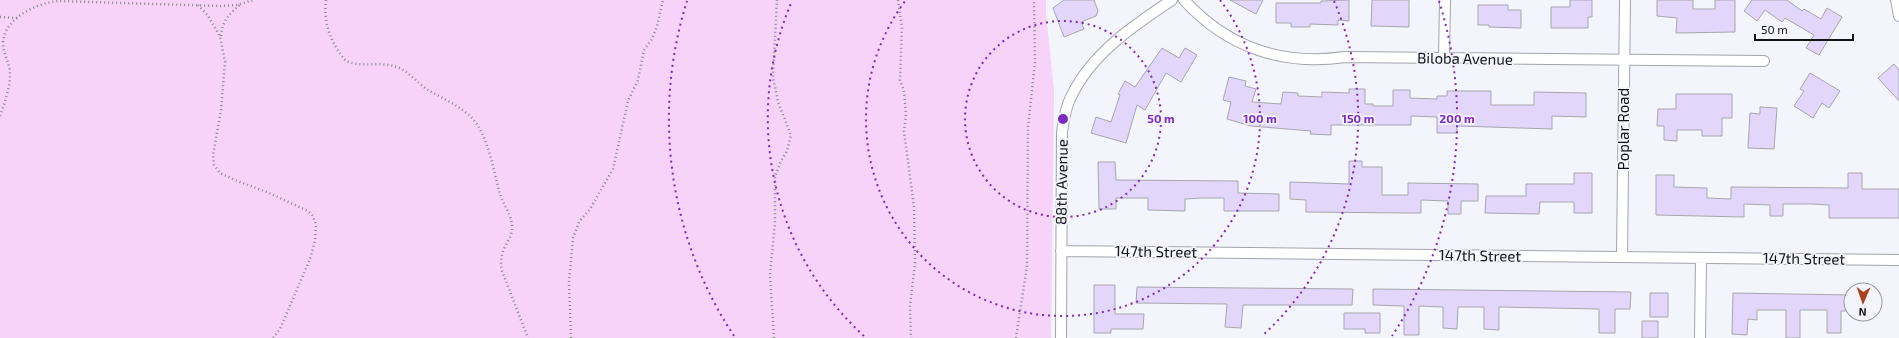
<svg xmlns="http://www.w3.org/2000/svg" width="1899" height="338" viewBox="0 0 1899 338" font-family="'Exo 2',sans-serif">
  <rect width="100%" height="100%" fill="#f3f4fc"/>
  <path fill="#f7d2f9" d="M0,0h1046v14l8,77 -3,247h-1051z"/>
  <path fill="#e2d7fa" stroke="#a8a6ad" d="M1064,0h30l4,11 -2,5 -15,6 3,7 -20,8 -11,-29z
    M1230,0h33l-7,14z
    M1349,0v21l-11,-1v5l-28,-1v3h-19v-4h-15v-20h45v-2z
    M1372,0h37v27l-38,-1z
    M1570,0h22v17h-4v11h-37v-21h19z
    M1657,0h36v9h22v-9h20v32l-59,1 1,-15 -20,-2z
    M1752,0h35l15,11 2,-2 17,10 6,-11 15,9 -23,38 -13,-7 8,-13 -29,-17 -3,4 -17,-12 -8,11 -13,-10z
    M1478,5h30v5h13v18l-32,-1v-2h-11z
    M1162,48l17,10 6,-10 12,7 -16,27 -15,-9 -21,37 -8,-5 -11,38 -35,-10 5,-16 15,5 9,-27 -2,-1 7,-13 10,6z
    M1894,64l5,6v31l-21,-23z
    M1810,73l30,18 -11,17 -7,-5 -9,15 -19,-12 10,-15 -4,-2z
    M1229,77l17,4 -1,5 11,3 -4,13 29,2 2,-12 15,1v3l24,1v-5l27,1v-4h16v15h8v2h20v-16h17v8l27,1v-3h10v-5h44v14h43v-13l52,1v24l-34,-1v13l-95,-3v7h-20v-16l-26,-1v9h-80v10l-21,-1 1,-3 -60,-5 -24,-7 4,-17 -8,-2z
    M1676,94h56v24h-10v18h-20v-6h-25v11l-13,-1v-14h-7l1,-17h18z
    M1760,107l17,1 -3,41 -26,-1 2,-35 10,1z
    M1349,161h13v6h20v28h26v-12l70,1v17h-17v13h-13v-13l-27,-1v13h-14l-101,-1v-12l-16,-1v-17l59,2z
    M1098,162h17l1,18 122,1v12l41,1v17h-55v-13h-22l-17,1v12l-37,-1v-12h-32v11h-17z
    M1574,173h18v40h-18v-11h-34l-1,12 -54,-1 1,-17h40v-12h48z
    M1848,173h14v16h37v29h-70v-13l-17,-1h-29v12h-13v-11l-26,-1v13l-88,-2v-40h18v12l33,1v10l24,1v-12l117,1z
    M1094,285h21v29h29l-1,15h-32v4h-17z
    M1137,287l216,2 -1,16h-109l-2,23 -16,-1 2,-23 -91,-1z
    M1373,289l258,3 -1,17h-15v24h-16v-24l-100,-2v23l-15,-1v-22h-26l-1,22 -14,-1v-21l-24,-1v29h-15v-29l-31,-1z
    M1650,293h18v24h-18z
    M1733,293l118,2v16h-10v22h-14v-23h-27v28h-14v-28h-29v10l-9,-1 -1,16 -15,-1z
    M1344,313h36v20h-15v-4h-21z
    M1642,321h16v17h-16z"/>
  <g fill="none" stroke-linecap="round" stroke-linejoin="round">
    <g stroke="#a3a5ac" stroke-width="12">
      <path id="minor" d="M1184,0c43,47 98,66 161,57l419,4
        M1896,0l3,16
        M1444,58l1,-58
        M1061,251l838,9
        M1622,257l3,-257
        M1061,338l1,-206c2,-12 3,-24 9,-35 20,-43 63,-72 101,-97
        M1700,338l1,-80"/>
    </g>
    <path stroke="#88898f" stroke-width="2.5" stroke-dasharray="1 3" stroke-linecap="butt" d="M326,0c-3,23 5,44 20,61 16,7 34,0 51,6 12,4 20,16 31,23 14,8 32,16 44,28 17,19 21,52 28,76 3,10 11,20 12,31 2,16 -15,22 -10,46l26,67
      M898,0l4,27 -2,53 4,11 2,24 -2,16 10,76 1,56 -5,43 1,32
      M198,5l10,11 12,20 5,26 -4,48 -8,45 1,10 6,8 15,7 34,13 39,18 4,4 4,9 -1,17 -5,18 -30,70 -7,9
      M0,17l17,1
      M221,36c1,-15 9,-23 20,-32
      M0,116c5,-14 10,-28 10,-42 0,-11 -7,-20 -7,-31 1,-25 34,-40 55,-42l163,5 16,-1 16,-5
      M571,338l-2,-56 4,-44 6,-16 11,-13 23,-40 15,-68 10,-21 6,-30 8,-11 5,-13 6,-26
      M774,338l-4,-63 5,-52v-47l6,-15 6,-10 4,-16 -13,-33 -5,-25 4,-77
      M1016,338l11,-72 1,-139 7,-65 -1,-62"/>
    <use href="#minor" stroke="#fff" stroke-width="10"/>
  </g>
  <g fill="none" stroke="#7b2cbf" stroke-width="2" stroke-dasharray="2 4">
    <circle cx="1063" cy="119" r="98"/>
    <path d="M1220 0A197 197 0 1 1 906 0"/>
    <path d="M864 336A295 295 0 0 1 792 1M1334 1A295 295 0 0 1 1262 336"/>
    <path d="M734 336A394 394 0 0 1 687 1M1439 1A394 394 0 0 1 1392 336"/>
  </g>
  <g text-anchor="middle" stroke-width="3.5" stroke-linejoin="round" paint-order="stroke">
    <g font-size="15" fill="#121315" stroke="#f3f4fc">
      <text transform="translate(1465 59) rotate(1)" y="5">Biloba Avenue</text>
      <text transform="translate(1624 129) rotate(-90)" y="5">Poplar Road</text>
      <text transform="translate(1062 182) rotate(-89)" y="5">88th Avenue</text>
      <text transform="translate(1156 252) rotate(1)" y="5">147th Street</text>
      <text transform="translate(1480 256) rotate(1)" y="5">147th Street</text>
      <text transform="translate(1804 259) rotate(1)" y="5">147th Street</text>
    </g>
  </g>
  <circle cx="1063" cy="119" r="6" fill="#7b2cbf" stroke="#f3f4fc" stroke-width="2"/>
  <g font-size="12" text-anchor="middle" font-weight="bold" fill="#7b2cbf" stroke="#f3f4fc" stroke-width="3.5" stroke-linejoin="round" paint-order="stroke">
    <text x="1161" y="123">50 m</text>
    <text x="1260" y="123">100 m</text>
    <text x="1358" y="123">150 m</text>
    <text x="1457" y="123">200 m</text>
  </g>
  <g transform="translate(1863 302) rotate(182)"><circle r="19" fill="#f3f4fc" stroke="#999aa0"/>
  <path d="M0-3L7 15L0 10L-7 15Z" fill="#aa4220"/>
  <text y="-6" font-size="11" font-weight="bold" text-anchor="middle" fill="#121315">N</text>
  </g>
  <path d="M1755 34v6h98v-6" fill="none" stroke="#121315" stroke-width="2"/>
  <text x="1761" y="34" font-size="12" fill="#121315" stroke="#f3f4fc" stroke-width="3" paint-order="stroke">50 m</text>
</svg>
